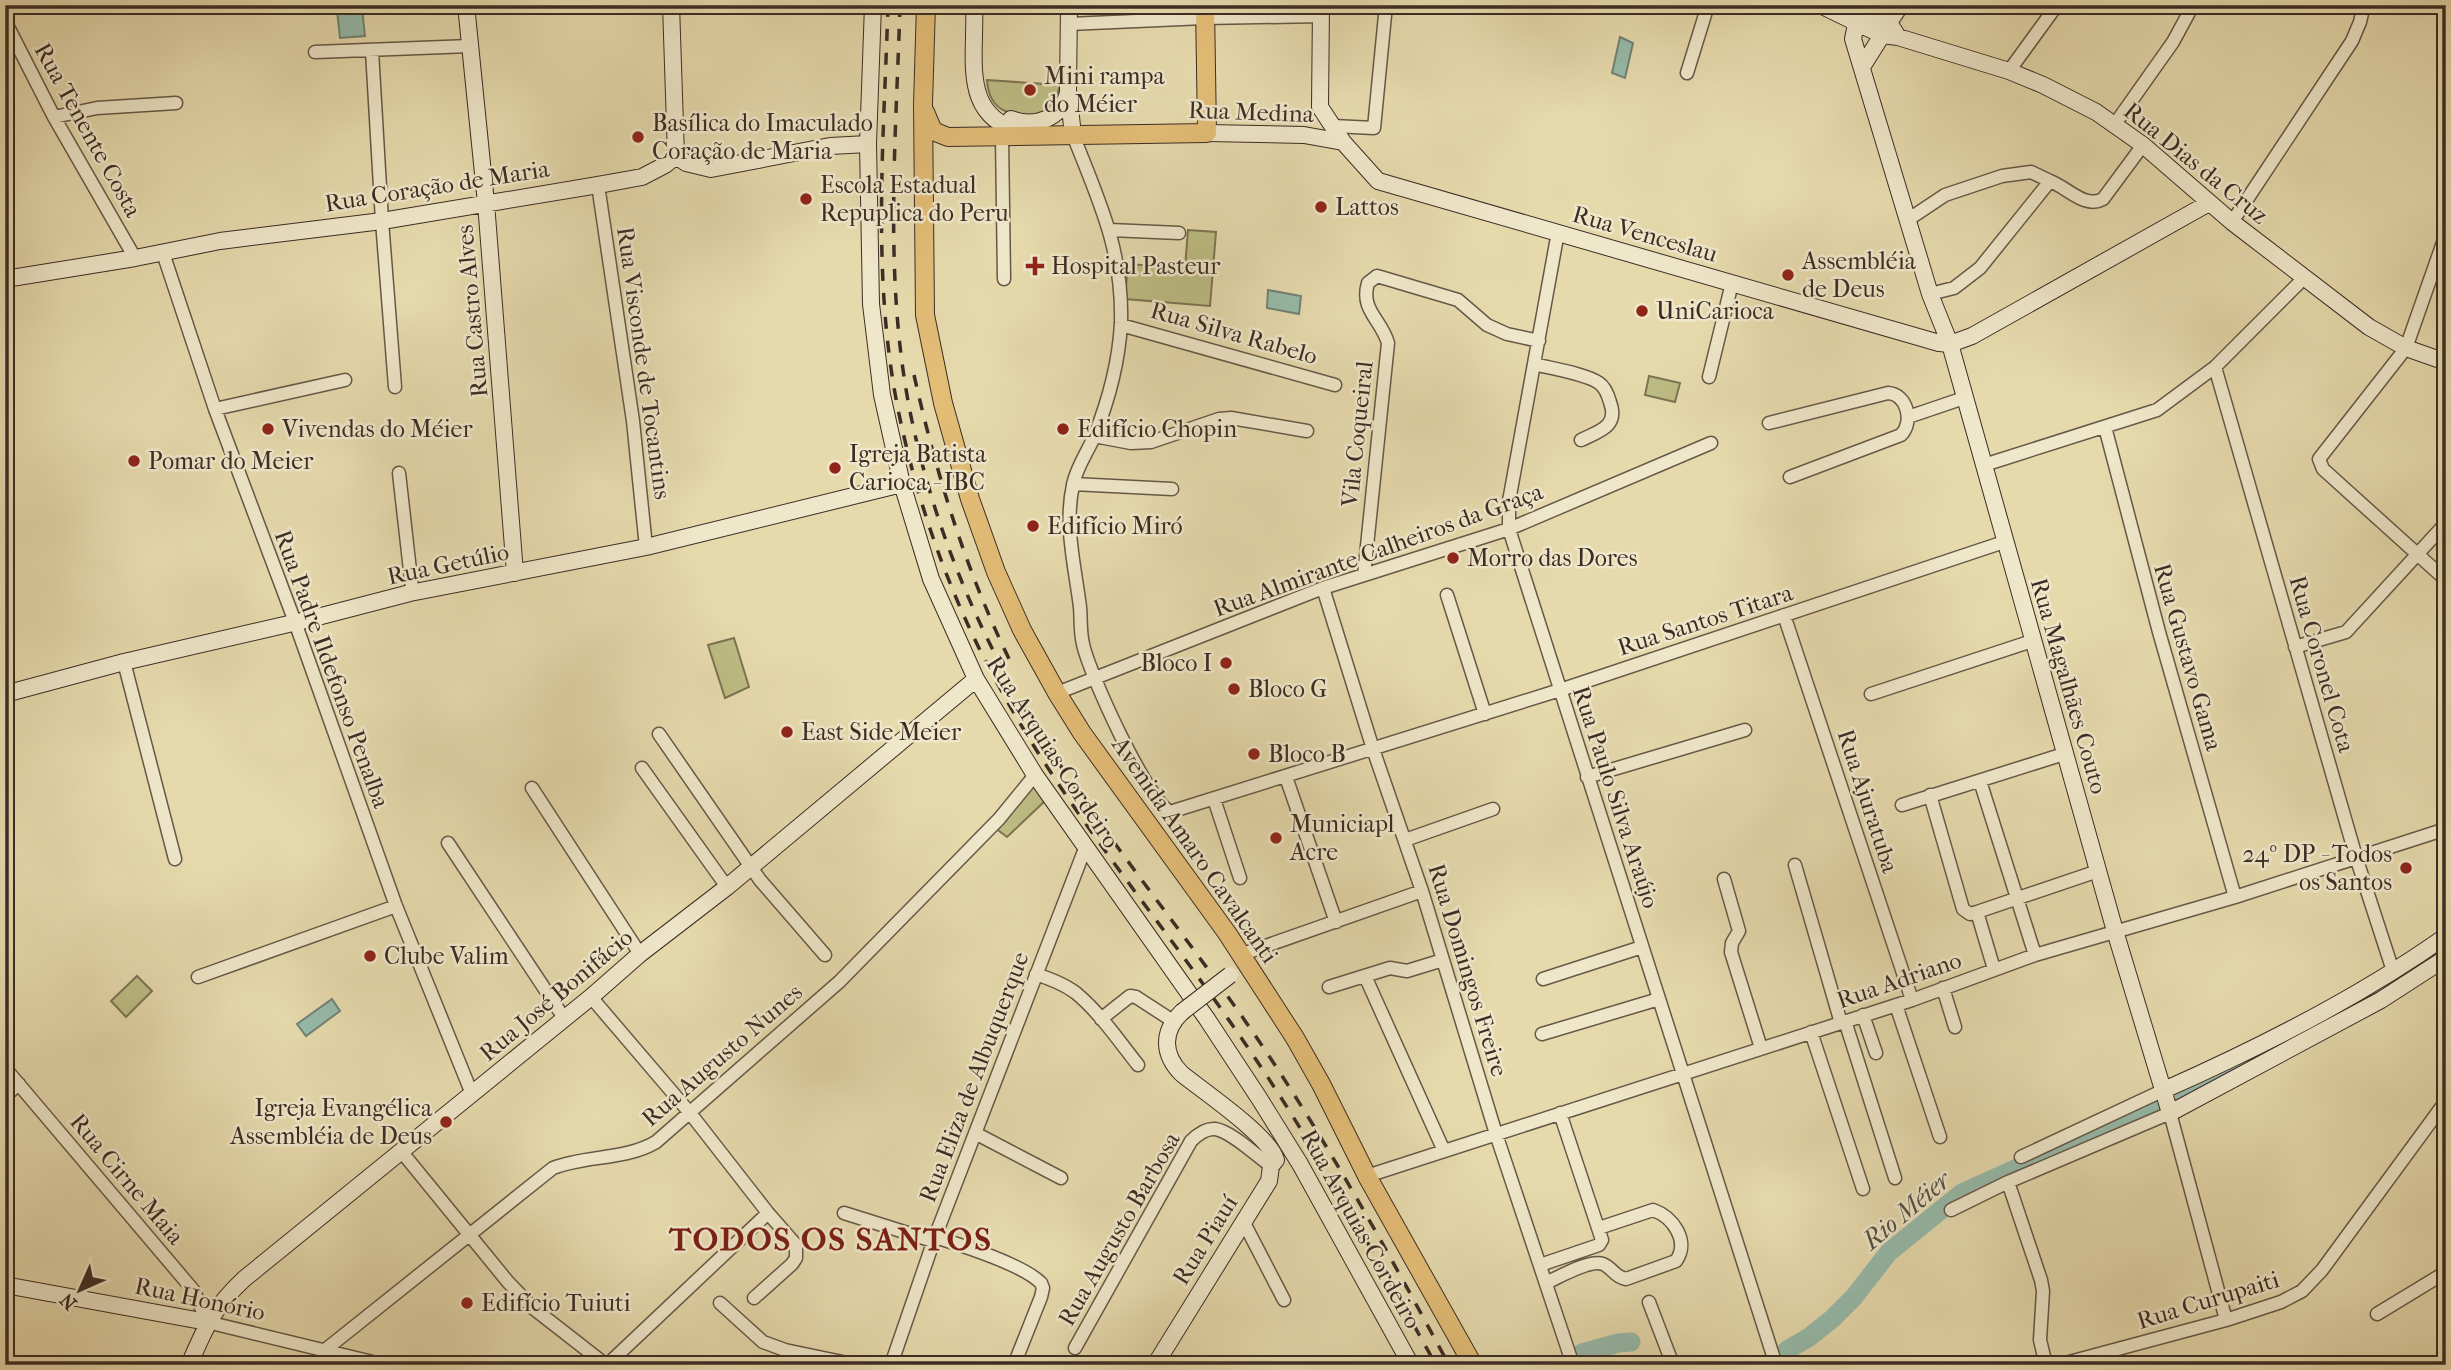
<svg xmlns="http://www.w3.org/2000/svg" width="2451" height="1370" viewBox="0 0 2451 1370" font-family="'IM FELL French Canon',serif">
  <rect width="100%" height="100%" fill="#e6daad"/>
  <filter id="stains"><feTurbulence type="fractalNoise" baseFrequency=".00286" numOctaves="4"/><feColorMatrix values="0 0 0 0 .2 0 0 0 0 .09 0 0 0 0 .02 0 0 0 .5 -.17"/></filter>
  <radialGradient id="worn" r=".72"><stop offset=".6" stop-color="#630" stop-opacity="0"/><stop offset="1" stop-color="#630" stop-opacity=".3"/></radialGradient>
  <path fill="#bdbd84" stroke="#7c7454" stroke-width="2" d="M987,80l73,5 -3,11 -15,19c-27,1 -53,0 -55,-35z
    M1188,230l28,2 -6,74 -85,-7 3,-35 57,4z
    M1649,376l31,7 -5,19 -30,-7z
    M734,638l15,49 -24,11 -17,-53z
    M1036,781l12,17 -41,39 -13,-10z
    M137,976l15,15 -26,26 -15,-16z"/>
  <path fill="#96bbab" stroke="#728275" stroke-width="2" d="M362,8l3,28 -25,2 -3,-28z
    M1620,37l13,6 -8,35 -13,-5z
    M1268,290l33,6 -2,18 -32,-6z
    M332,999l8,12 -34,25 -9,-12z"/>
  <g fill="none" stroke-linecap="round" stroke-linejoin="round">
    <path stroke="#96bbab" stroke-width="19" d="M2176,1096c92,-43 187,-89 270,-148
      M1787,1350l21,-12 24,-19 22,-22 35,-45 73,-59 195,-88
      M1582,1353l36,-10 13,-1"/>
    <g stroke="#665847" stroke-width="15">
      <path id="street" d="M5,21l49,96 81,141
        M1069,24l135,-6 118,-2
        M1890,24l13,-19
        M372,51l10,170 13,166
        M315,52l155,-6
        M2009,71l48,-66
        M1687,73l21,-68
        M54,117l43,-9 79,-5
        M2115,124l58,-82 19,-35
        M1333,126l41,2 12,-123
        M1073,135c26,66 50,115 48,188 -2,38 -13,79 -27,114 -7,16 -18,31 -21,48 -9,40 2,82 7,122 1,12 0,25 3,37 6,29 63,154 87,168l390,-122 444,-148
        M1002,137l2,142
        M598,185l35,236 13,126
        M1909,219l36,-24 57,-19 29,-4 19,9
        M2232,222l120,-181 8,-19 4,-17
        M1110,230l69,3
        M1558,232l-49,269v28l267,836
        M2446,234l-40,114 -87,111 4,10 123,111
        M163,253l52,156 80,213 101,284 76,188
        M1930,294l24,-6 26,-20 70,-87c18,7 35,28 53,18l40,-54
        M1121,325l214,60
        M1534,364c15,4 53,10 65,19 6,4 9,12 11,19 9,24 -10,29 -29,38
        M2215,367l141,490 37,114
        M1709,377l23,-94
        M215,409l130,-29
        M1908,417l56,-19
        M1769,423l119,-30c19,1 26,29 13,42l-111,42
        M2105,427l54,205 76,265
        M1094,436l37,7 20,-1 68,-23 12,-1 76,13
        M1984,465l173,-55 58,-43 89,-89
        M399,473l13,115 -2,5
        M1073,484l99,5
        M1364,575l24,-232c-7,-24 -28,-33 -20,-60l9,-7 81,24 29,25 20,9 32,7
        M1323,588l50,161 49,142 74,243 77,231
        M1447,595l38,119
        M1784,615l128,385
        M2295,647l51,-15 100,-109
        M124,662l51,197
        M1057,693l266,-105 186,-59 202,-86
        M1871,694l161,-53
        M659,734l101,146 65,75
        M642,768l85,119
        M1286,777l50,145
        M1587,777l158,-47
        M1980,781l55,174
        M532,788l108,166
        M1930,795l33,114 7,5 7,-2 17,57
        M1214,799l26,79
        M1902,805l162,-51
        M1405,840l88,-31
        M448,843l116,175
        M1795,865l46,158
        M1724,879l15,52 -7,12 -1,9 30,96
        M1977,912l121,-41
        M1240,955l182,-64
        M1036,974c14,5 28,10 40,19 24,20 43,48 62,72
        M1365,976l79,175
        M198,977l198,-71
        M1543,979l99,-32
        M1329,987l61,-19 17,3 36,-11
        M1943,988l12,39
        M591,997l99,116 78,100 28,32v13l-4,6 -38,34
        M1896,1005l44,132
        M1863,1015l13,38
        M1101,1019l29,-23 6,1 37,24
        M1845,1021l50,157
        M1811,1032l52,157
        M1542,1034l117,-35
        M5,1068l189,223 13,31 178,43
        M5,1096l14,-12
        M975,1133l86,45
        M401,1151l107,131 25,26 73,57
        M2021,1157l143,-67
        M1367,1176l545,-176 123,-45 200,-58 211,-68
        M2008,1182l33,98 2,11 -3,49 6,25
        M1951,1210l57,-28 162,-69 56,207
        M844,1213l89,28
        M1243,1221l41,79
        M935,1237c26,8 88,28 106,46l2,5 -2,9 -27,68
        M1540,1265l59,-20 3,-5 -42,-127
        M1546,1283c13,-6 44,-24 57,-19 10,4 11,13 23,15l50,-18c14,-20 -3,-44 -23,-51l-54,18
        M1649,1302l24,63
        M720,1303l43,39 22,8 72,15
        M2377,1314l69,-42
        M1075,1348l116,-207c6,-6 14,-13 24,-12 16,2 43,28 56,37
        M325,1350l228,-182c33,-13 73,-8 103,-26l183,-160 160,-163 36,-44
        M607,1365l161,-152
        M891,1365l44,-128 151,-391
        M2058,1365l168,-45 55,-18 21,-11 20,-21 124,-169"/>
    </g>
    <g stroke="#3c2c25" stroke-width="18">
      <path id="secondary" d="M466,5l20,198 29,370
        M671,5l5,151
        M873,5l-5,139 3,160 11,91 20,89 29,95 45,100 59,96 172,244 52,79 41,66 111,201
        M974,5c3,54 -17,115 56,129
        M1069,5l-1,85 5,45
        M1321,5l-1,102 23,35 35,39 561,162 11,1 22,-8 237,-133
        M1820,5l62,30 16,2 111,34 34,14 53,27 47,33 89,77 137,105 37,21 40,14
        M1854,5l36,19 8,13
        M1856,24l-3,15 77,255 20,50 165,587 55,182 211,-113 65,-42
        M1862,67l24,-38
        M1011,119c24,9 50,0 57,-26
        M1207,133l97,2 39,7
        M676,156l10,7 25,6 119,-23 38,-2
        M5,279l130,-21 85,-17 162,-20 216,-36 44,-8 23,-12 11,-9
        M5,694l119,-32 182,-42 104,-27 236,-46 256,-63
        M1182,1012c-20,19 -20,42 0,62 21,17 89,63 94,86
        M2164,1090c97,-43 196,-93 282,-154
        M5,1285l202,37
        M189,1365c17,-39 24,-57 55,-86l347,-282 49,-43 87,-67 249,-208
        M1155,1365l114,-184 2,-15 5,-6"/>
    </g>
    <g stroke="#3c2c25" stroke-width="20">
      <path id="primary" d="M926,5l-3,99 2,211 18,88 27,96 26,73 26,58 35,63 25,40 145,200 68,105 26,46 46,92 106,189
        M925,112l8,19 15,6 259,-4 -2,-128"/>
    </g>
    <use href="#street" stroke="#efe7ca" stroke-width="12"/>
    <use href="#secondary" stroke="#efe7ca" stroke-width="16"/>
    <use href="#primary" stroke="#e3bd76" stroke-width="18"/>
    <path stroke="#3c2c25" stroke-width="3.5" stroke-dasharray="12 12" stroke-linecap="butt" d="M888,5c-4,135 -17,275 11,409 20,96 54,190 102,276 68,124 161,232 241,349 72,104 132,215 194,326
      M900,5c-4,138 -17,280 12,416 23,109 67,214 125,308 59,95 129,181 194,272 82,114 151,240 218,364
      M914,375c23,102 53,200 100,294"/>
    <g stroke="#3c2c25" stroke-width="18" stroke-linecap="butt">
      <path id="secondary-bridge" d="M1182,1012l48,-37"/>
    </g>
    <use href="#secondary-bridge" stroke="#efe7ca" stroke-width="16"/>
  </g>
  <g fill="#8f2418" stroke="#efe7ca" stroke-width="2.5">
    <circle cx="1030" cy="90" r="7"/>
    <circle cx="638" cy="137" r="7"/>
    <circle cx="806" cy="199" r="7"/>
    <circle cx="1321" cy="207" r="7"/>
    <path d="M1031.5 255.5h7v7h7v7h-7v7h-7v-7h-7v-7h7z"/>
    <circle cx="1788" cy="275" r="7"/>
    <circle cx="1642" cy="311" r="7"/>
    <circle cx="268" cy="429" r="7"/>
    <circle cx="1063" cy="429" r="7"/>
    <circle cx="134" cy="461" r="7"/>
    <circle cx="835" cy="468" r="7"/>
    <circle cx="1033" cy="526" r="7"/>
    <circle cx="1453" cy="558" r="7"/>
    <circle cx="1226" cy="663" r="7"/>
    <circle cx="1234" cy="689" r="7"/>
    <circle cx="787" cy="732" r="7"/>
    <circle cx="1254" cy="754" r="7"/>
    <circle cx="1276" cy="838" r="7"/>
    <circle cx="2406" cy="868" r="7"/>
    <circle cx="370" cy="956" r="7"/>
    <circle cx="446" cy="1122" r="7"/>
    <circle cx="467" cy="1303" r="7"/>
  </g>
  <g text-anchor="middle" stroke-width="5" stroke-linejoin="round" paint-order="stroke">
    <g font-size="24" fill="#3c2c25" stroke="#efe7ca" text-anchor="start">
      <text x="1044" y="84">Mini rampa<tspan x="1044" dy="28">do Méier</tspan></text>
      <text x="652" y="131">Basílica do Imaculado<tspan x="652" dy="28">Coração de Maria</tspan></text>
      <text x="820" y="193">Escola Estadual<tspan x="820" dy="28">Repuplica do Peru</tspan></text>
      <text x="1335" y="215">Lattos</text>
      <text x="1802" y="269">Assembléia<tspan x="1802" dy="28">de Deus</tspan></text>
      <text x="1051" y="274">Hospital Pasteur</text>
      <text x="1656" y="319">UniCarioca</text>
      <text x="282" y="437">Vivendas do Méier</text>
      <text x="1077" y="437">Edifício Chopin</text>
      <text x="849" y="462">Igreja Batista<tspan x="849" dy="28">Carioca - IBC</tspan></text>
      <text x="148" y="469">Pomar do Meier</text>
      <text x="1047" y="534">Edifício Miró</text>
      <text x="1467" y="566">Morro das Dores</text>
      <text x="1212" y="671" text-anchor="end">Bloco I</text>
      <text x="1248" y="697">Bloco G</text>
      <text x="801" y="740">East Side Meier</text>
      <text x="1268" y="762">Bloco B</text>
      <text x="1290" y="832">Municiapl<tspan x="1290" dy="28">Acre</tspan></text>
      <text x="2392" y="862" text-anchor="end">24º DP - Todos<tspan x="2392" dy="28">os Santos</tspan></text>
      <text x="384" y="964">Clube Valim</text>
      <text x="432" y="1116" text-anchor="end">Igreja Evangélica<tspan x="432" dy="28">Assembléia de Deus</tspan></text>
      <text x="481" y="1311">Edifício Tuiuti</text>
    </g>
    <g font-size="24" fill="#3c2c25" stroke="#efe7ca">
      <text transform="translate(1251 112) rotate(2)" y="8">Rua Medina</text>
      <text transform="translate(88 130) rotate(61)" y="8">Rua Tenente Costa</text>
      <text transform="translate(2196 163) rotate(39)" y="8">Rua Dias da Cruz</text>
      <text transform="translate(437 186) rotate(-9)" y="8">Rua Coração de Maria</text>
      <text transform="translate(1645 234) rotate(16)" y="8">Rua Venceslau</text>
      <text transform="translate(472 311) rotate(-95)" y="8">Rua Castro Alves</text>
      <text transform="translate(1234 333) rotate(16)" y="8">Rua Silva Rabelo</text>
      <text transform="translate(644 363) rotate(82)" y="8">Rua Visconde de Tocantins</text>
      <text transform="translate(1357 434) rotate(-84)" y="8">Vila Coqueiral</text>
      <text transform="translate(1378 550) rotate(-20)" y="8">Rua Almirante Calheiros da Graça</text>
      <text transform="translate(448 564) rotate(-12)" y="8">Rua Getúlio</text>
      <text transform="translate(1705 620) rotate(-18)" y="8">Rua Santos Titara</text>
      <text transform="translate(2188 657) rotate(74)" y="8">Rua Gustavo Gama</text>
      <text transform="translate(2322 664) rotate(74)" y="8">Rua Coronel Cota</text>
      <text transform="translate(332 669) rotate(70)" y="8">Rua Padre Ildefonso Penalba</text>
      <text transform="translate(2069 686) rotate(74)" y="8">Rua Magalhães Couto</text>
      <text transform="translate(1053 752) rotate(57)" y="8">Rua Arquias Cordeiro</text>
      <text transform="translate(1616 797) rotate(72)" y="8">Rua Paulo Silva Araújo</text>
      <text transform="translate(1868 801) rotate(72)" y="8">Rua Ajuratuba</text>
      <text transform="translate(1195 850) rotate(55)" y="8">Avenida Amaro Cavalcanti</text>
      <text transform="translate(1468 970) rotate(73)" y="8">Rua Domingos Freire</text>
      <text transform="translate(1899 980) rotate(-19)" y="8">Rua Adriano</text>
      <text transform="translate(556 995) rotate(-40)" y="8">Rua José Bonifácio</text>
      <text transform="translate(722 1055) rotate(-41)" y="8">Rua Augusto Nunes</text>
      <text transform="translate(974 1077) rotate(-69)" y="8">Rua Eliza de Albuquerque</text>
      <text transform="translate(127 1179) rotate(50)" y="8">Rua Cirne Maia</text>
      <text transform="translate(1119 1229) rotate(-60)" y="8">Rua Augusto Barbosa</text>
      <text transform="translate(1361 1229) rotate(61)" y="8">Rua Arquias Cordeiro</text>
      <text transform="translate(1205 1240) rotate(-58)" y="8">Rua Piauí</text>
      <text transform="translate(200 1299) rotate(12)" y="8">Rua Honório</text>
      <text transform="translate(2208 1300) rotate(-17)" y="8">Rua Curupaiti</text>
    </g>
    <g font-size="26" font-style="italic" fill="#525046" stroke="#efe7ca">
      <text transform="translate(1906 1210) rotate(-40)" y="9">Rio Méier</text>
    </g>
    <g font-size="32" font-weight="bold" letter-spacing="2" fill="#7a1f14" stroke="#efe7ca">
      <text x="831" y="1250">TODOS OS SANTOS</text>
    </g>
  </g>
  <rect width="2451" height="1370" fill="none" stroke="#e6daad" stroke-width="28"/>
  <rect x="7" y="7" width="2437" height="1356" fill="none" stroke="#3c2c25" stroke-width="3.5"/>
  <rect x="14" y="14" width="2423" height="1342" fill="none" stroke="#3c2c25" stroke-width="2"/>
  <g transform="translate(80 1290) rotate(225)" stroke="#efe7ca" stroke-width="5" paint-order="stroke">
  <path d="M0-5L12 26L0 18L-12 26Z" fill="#3c2c25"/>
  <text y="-10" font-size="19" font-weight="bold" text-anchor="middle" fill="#3c2c25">N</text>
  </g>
  <rect width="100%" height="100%" filter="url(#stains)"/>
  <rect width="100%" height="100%" fill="url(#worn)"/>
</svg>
